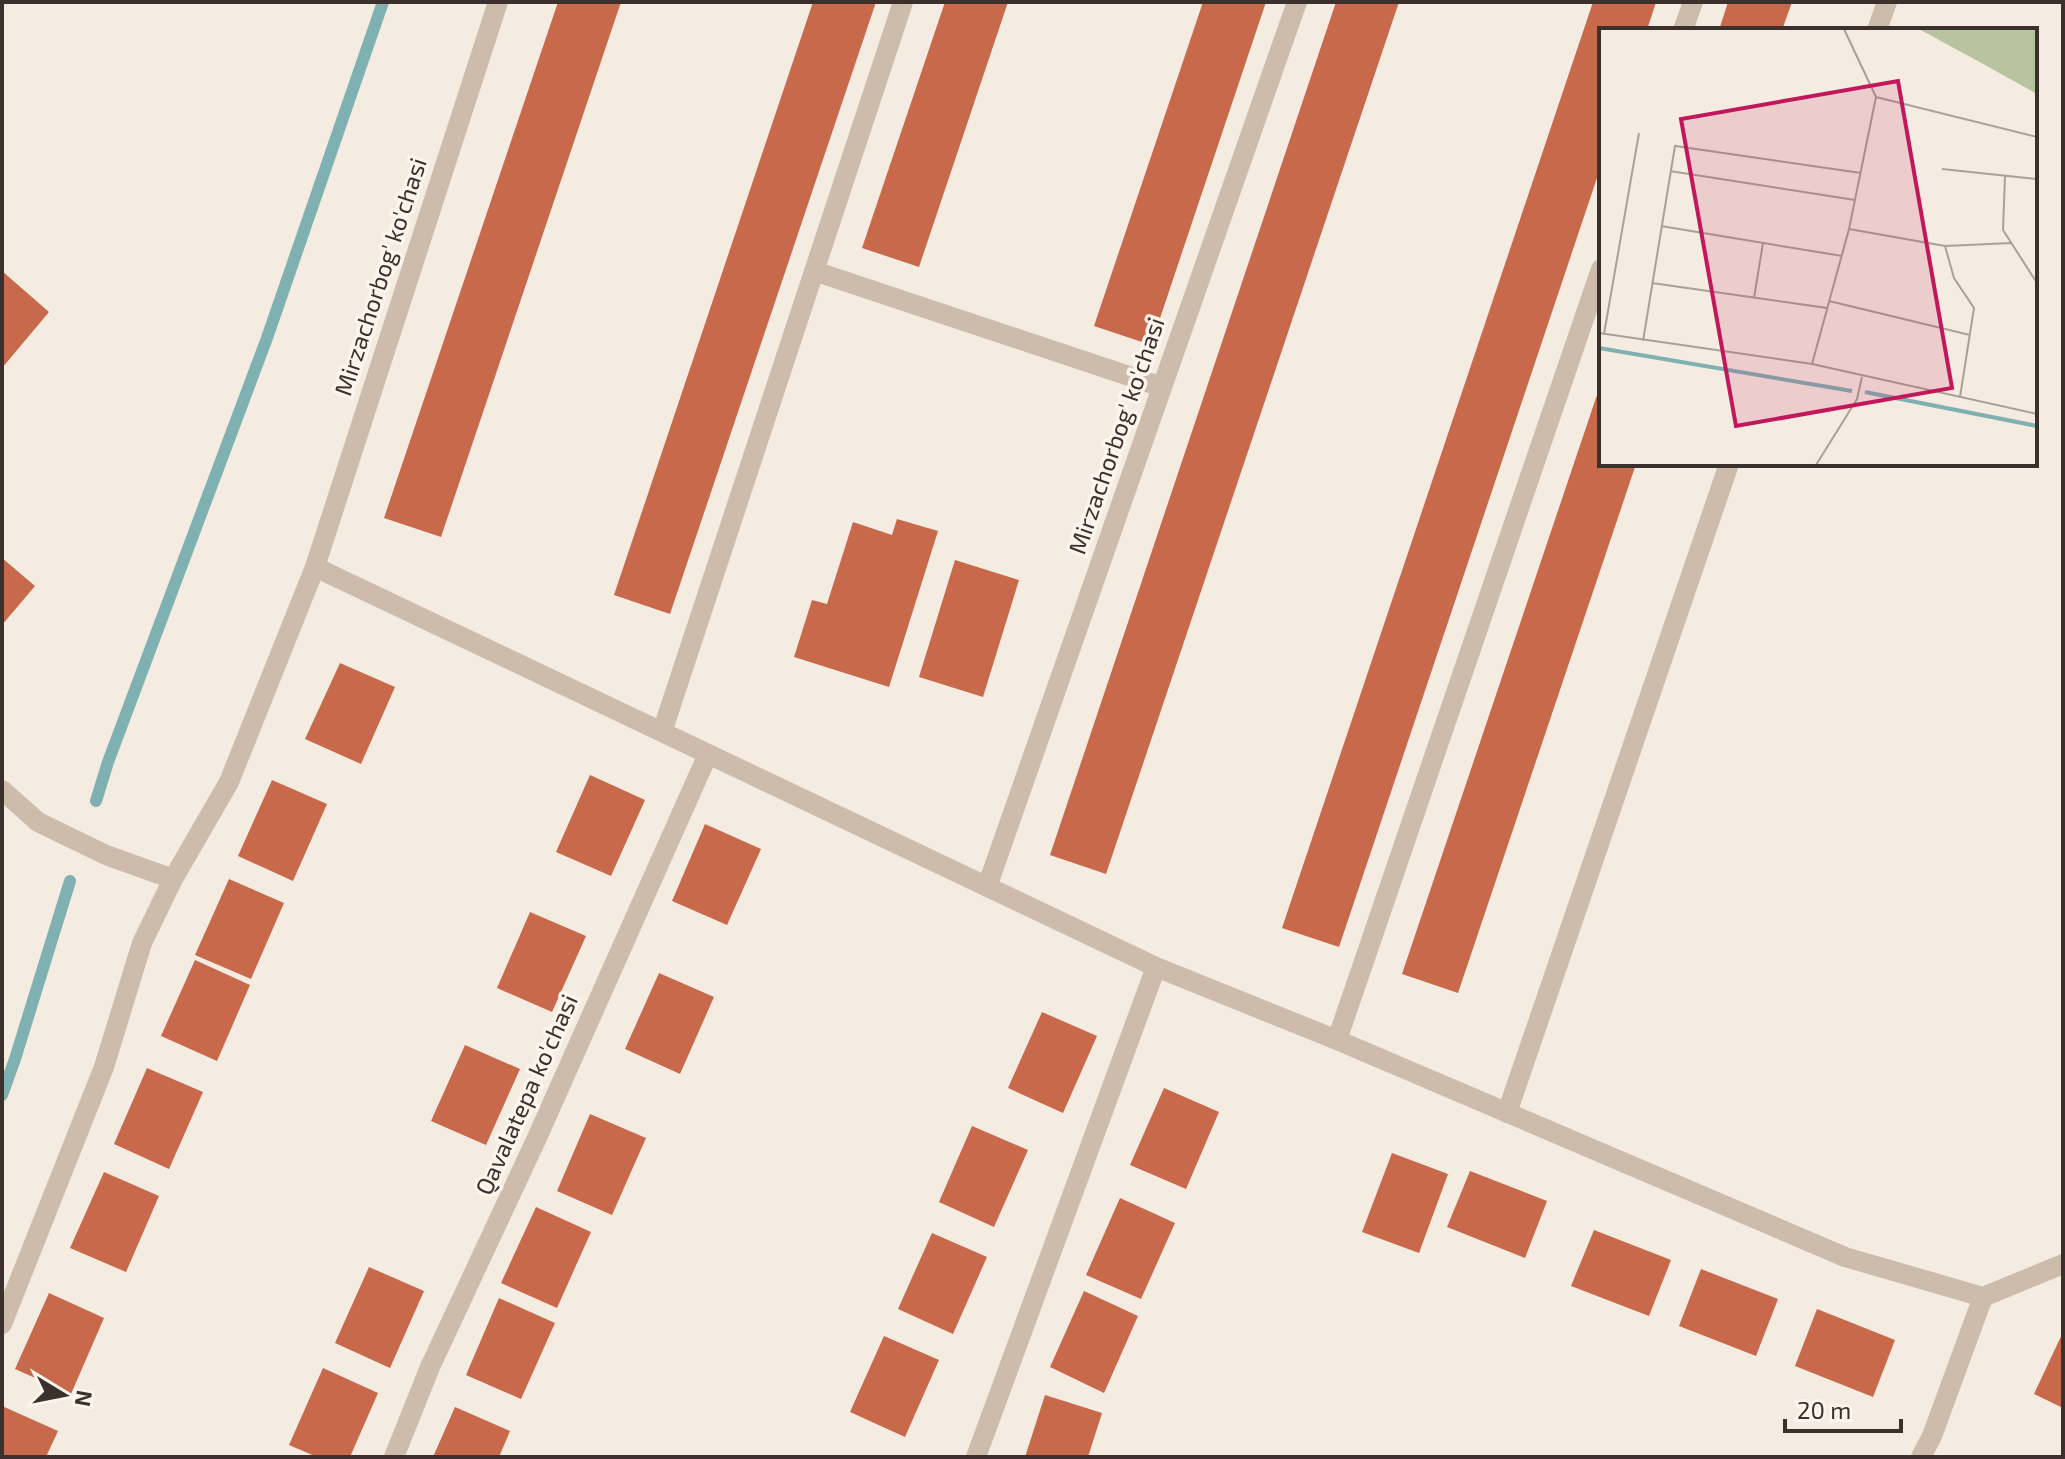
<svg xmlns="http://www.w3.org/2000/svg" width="2065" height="1459" viewBox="0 0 2065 1459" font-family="'Exo 2',sans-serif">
  <rect width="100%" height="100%" fill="#f4ebe1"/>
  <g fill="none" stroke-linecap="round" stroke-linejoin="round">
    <path stroke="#7fb0b2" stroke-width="12" d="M96,801l12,-39 159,-424 116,-336
      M2,1095l13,-36 55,-178"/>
  </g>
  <path fill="#c8694b" d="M558,2h63l-180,535 -57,-19z
    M813,2h63l-206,612 -56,-19z
    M945,2h63l-89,265 -57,-19z
    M1203,2h63l-115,343 -57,-19z
    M1336,2h63l-293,872 -56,-19z
    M1593,2h63l-9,28h-46v136l-262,781 -57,-19z
    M1728,2h64l-10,28h-63z
    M2,271l47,41 -47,56z
    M1601,383v81h35l-178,529 -56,-19z
    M897,519l41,12 -49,156 -95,-30 18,-57 15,4 26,-82 39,13z
    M2,558l33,28 -33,39z
    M955,560l64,20 -36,117 -64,-20z
    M340,663l55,24 -34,77 -56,-25z
    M590,775l55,25 -34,76 -55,-24z
    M272,780l55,24 -34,77 -55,-25z
    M705,824l56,25 -34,76 -55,-24z
    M229,879l55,24 -33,76 -56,-24z
    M530,912l56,24 -34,76 -55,-24z
    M195,960l55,25 -33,76 -56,-25z
    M659,973l55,24 -34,77 -55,-25z
    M1042,1012l55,24 -34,77 -55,-25z
    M465,1045l55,24 -34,76 -55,-24z
    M147,1068l56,24 -34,77 -55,-25z
    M1164,1088l55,24 -33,77 -56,-24z
    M590,1114l56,24 -34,77 -55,-24z
    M972,1126l56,24 -34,77 -55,-25z
    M1392,1153l56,21 -29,79 -57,-21z
    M1470,1171l77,30 -22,57 -78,-31z
    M104,1172l55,24 -33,76 -56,-24z
    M1120,1198l55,25 -34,76 -55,-24z
    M536,1207l55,25 -34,76 -56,-25z
    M1594,1230l77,30 -22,56 -78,-30z
    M932,1233l55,24 -34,77 -55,-25z
    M369,1267l55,24 -34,77 -55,-25z
    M1701,1269l77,30 -22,57 -77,-30z
    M1084,1291l54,25 -34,77 -54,-26z
    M49,1293l55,25 -33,76 -56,-25z
    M499,1298l56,25 -34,76 -55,-24z
    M1817,1309l78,31 -22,57 -78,-31z
    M2063,1332v76l-29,-14z
    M884,1336l55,24 -34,77 -55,-25z
    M323,1368l55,25 -28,64h-33l-28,-12z
    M1045,1395l57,18 -14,44h-63z
    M2,1406l56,25 -12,26h-44z
    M455,1407l55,24 -11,26h-66z"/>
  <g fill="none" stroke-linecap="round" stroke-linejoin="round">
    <path stroke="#cdbbac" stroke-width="20" d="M1683,30l10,-28
      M1877,30l10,-28
      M814,271l348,116
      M315,567l841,400 181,73 508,217 138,40
      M662,732l241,-730
      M2,790l36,32 68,33 67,24
      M987,887l310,-885
      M1337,1040l264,-771
      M1507,1113l222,-649
      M1983,1297l80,-33
      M2,1324l102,-257 38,-124 31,-64 56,-97 86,-215 183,-565
      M394,1457l36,-90 106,-227 172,-386
      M976,1457l180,-490
      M1921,1457l11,-21 51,-139"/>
  </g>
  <g text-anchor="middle" stroke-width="7" stroke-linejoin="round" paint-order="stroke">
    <g font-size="24" fill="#3b302b" stroke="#fbf5ee">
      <text transform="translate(381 277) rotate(-72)" y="8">Mirzachorbog' ko'chasi</text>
      <text transform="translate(1117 436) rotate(-71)" y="8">Mirzachorbog' ko'chasi</text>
      <text transform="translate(527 1095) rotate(-66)" y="8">Qavalatepa ko'chasi</text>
    </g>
  </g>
  <g transform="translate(1599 28)">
    <rect width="438" height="438" fill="#f4ebe1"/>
    <path d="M320,1h118v65l-52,-29z" fill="#b8c4a0"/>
    <path fill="none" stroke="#7fb0b2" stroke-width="4" d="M0,320l253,43M266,364l172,34"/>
    <path fill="none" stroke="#aaa098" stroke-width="2" d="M245,1l32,68M277,69l161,40M343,141l95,10M71,143l185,29M406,148l-2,54 34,53M62,198l181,30M250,201l96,17 67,-3M346,218l9,32 20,30 -14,89M53,255l175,25M155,270l9,-55M230,273l141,34M0,305l213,31 225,50M5,306l35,-201M44,313l32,-195 186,27M213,336l37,-135 27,-132M217,437l41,-66 5,-22"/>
    <path fill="#c2185b" fill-opacity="0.15" stroke="#c2185b" stroke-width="4" d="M299,53l54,307 -216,38 -55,-307z"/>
    <rect width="438" height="438" fill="none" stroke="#3b302b" stroke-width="4"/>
  </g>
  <rect width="2065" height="1459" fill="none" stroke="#3b302b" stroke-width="8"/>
  <g transform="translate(64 1395) rotate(100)" stroke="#fbf5ee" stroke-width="6" paint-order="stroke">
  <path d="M0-6L14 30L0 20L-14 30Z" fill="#3b302b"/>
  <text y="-12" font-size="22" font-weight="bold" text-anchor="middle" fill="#3b302b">N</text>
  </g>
  <path d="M1785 1419v12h116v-12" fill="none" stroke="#3b302b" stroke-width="4"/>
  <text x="1797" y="1419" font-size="24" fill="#3b302b" stroke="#fbf5ee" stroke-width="6" paint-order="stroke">20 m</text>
</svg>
